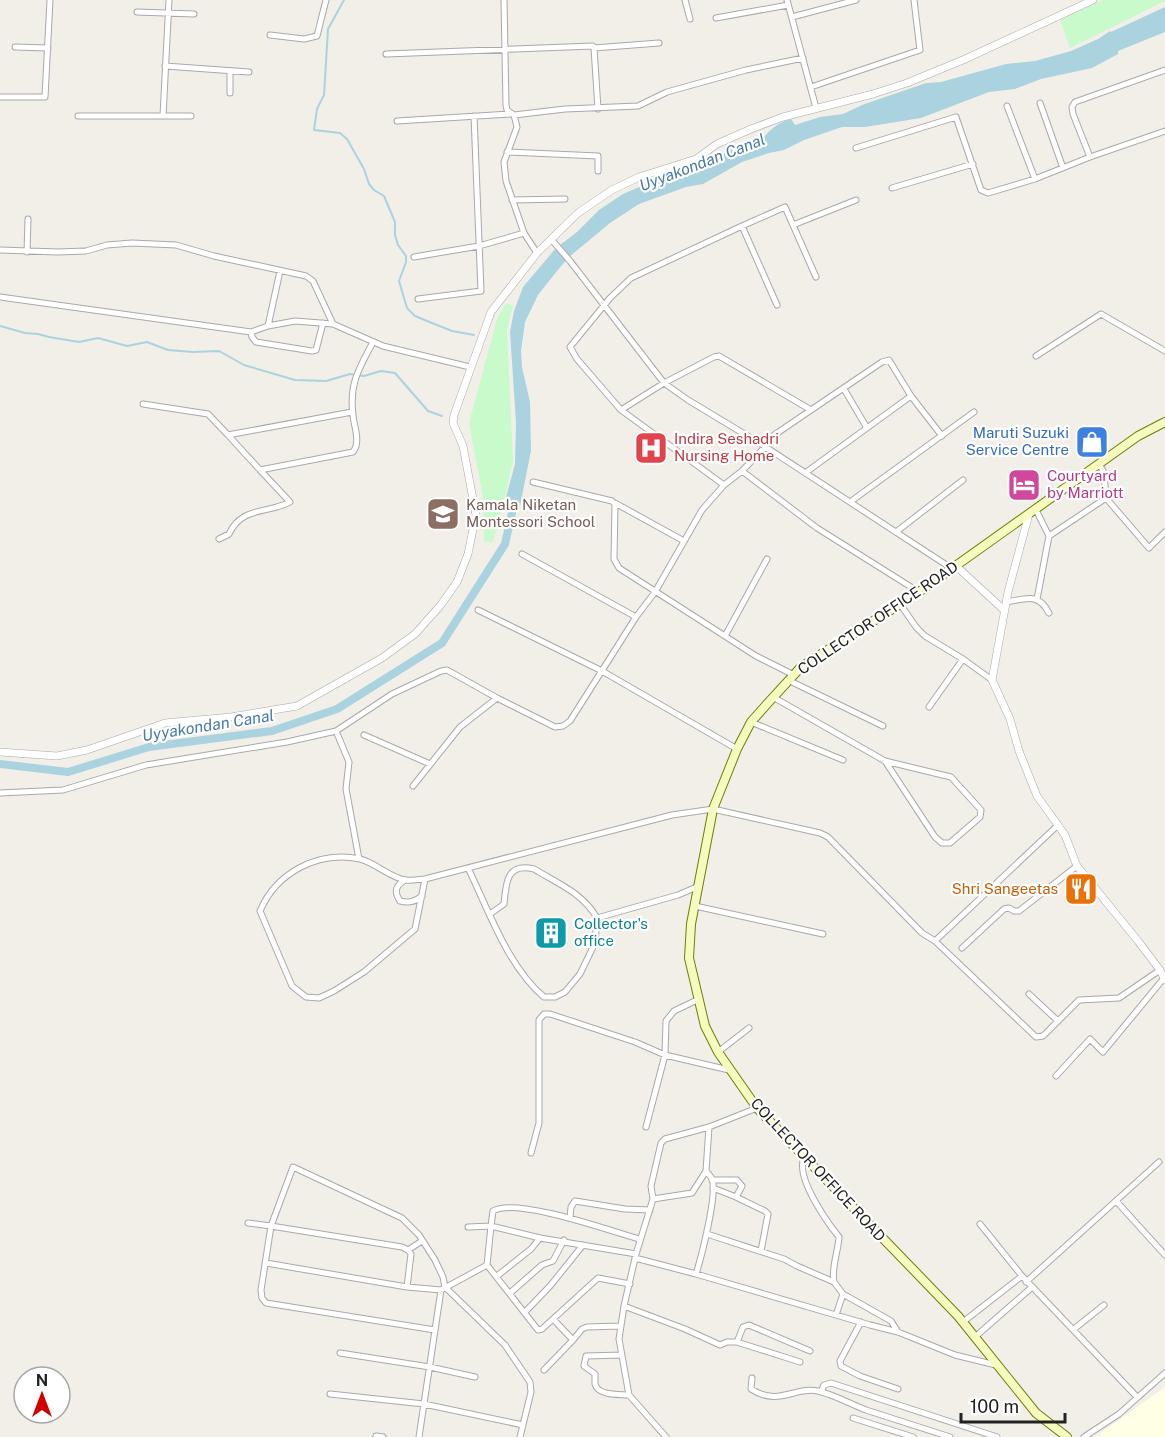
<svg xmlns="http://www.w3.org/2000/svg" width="1165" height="1437" viewBox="0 0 1165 1437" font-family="'Public Sans',sans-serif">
  <rect width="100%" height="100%" fill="#f2efe9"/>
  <path fill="#ffffe5" d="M1165,1387v50h-70z"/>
  <path fill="#c8facc" d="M1103,0h62v1l-95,47 -10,-28z
    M506,303l7,3 -6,24 6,131 -15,66 -6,16 -8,-2 -1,-43 -14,-75 28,-104z"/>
  <path fill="#aad3df" d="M1165,7v25l-47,19v3l-26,14 -51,11 -26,10 -26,3 -68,26 -56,9h-23l-38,13 -20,10 -15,3 -27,9 -39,22 -17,3 -47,17 -29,19 -41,34 -12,14 -19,24 -13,27 -4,29 1,16 8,35 1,49 -12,60 -17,1 13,-48 1,-41 -6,-91 4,-21 9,-24 33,-39 21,-16 22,-22 24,-16 32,-14 48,-13 36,-23 25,-7c9,-10 14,-14 27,-18l4,6 25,-8 23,-3 19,-9 64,-22 15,-1 65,-18 29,-3 36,-10 27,-12 12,-8 1,1z"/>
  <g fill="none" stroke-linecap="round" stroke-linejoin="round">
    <path stroke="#aad3df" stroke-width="2" d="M344,0l-16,29 -4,66 -7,14 -3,21 26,3 7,6 17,30 5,15 5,6 10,6 11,26v13l3,10 8,11v6l-7,19 8,27 8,8 17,7 20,8 22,4
      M0,326l25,7 13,1 11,3 30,5 19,-4 29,8 20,-4 21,8 25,2 26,-1 25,14 51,15 31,1 24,-7 14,2 17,-5 14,2 33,38 14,5"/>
    <path stroke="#aad3df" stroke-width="8" d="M0,764l68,8 81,-25 123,-16 65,-22 105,-66 63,-99 9,-40"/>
    <g stroke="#a9a9a9" stroke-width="7">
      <path id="minor" d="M504,0l2,105 1,5 7,5 3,12 -13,35 2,19 18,52 13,20
        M685,0l5,19
        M787,0l29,108
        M137,12l57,2
        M792,17l64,-17
        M716,18l72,-13
        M270,35l34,4 13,-3 9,-36
        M15,47l33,1
        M594,48l4,61
        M386,54l207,-8 1,2 65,-5
        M165,66l84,6
        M811,87l109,-37 -6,-50
        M230,93v-22
        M0,97h45l5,-97
        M1040,103l23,65
        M1007,106l28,73
        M514,115l51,-6 73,-3 29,-14 79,-22 57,-12
        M78,116h85l6,-116
        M163,116h28
        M397,121l113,-7
        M856,148l100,-31 25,73 7,3 47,-14 55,-22 75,-26
        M507,152l91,4v15
        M1090,157l-17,-43 -1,-7 3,-5 90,-32
        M892,188l81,-24
        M512,200l53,-1
        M793,225l63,-25
        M742,226l43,-19 31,70
        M551,239l19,22 94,122 24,17 73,44 190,124
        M0,250l58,2 28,-1 21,-6 25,-2 44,2 38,11 83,18 9,2 7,5 20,43 50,22 87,21
        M27,252l1,-33
        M414,257l65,-11 45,-13
        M280,271l-12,55 27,-5 38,3
        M0,297l251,35 17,-6
        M418,299l63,-8 -7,-175
        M251,332l1,5 4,5 56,9 4,-1 7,-27
        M1036,356l65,-42 64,37
        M844,389l23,39
        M143,404l65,10 20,21
        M621,410l-44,-51 -7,-12 40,-49 21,-20 111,-52 35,79
        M811,410l71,-48 7,-2 22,36 31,40
        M352,412l-124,23 32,35 93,-18c8,-10 1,-25 0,-37 -4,-32 6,-46 20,-73
        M1100,465l4,8 2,25
        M742,471l75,57 102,64
        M805,473l106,-77
        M533,482l79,19 3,3 -1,55 5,9 137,88 38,19
        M724,485l-103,-75 43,-27 50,-26 5,-1 92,54 -50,34
        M850,502l124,-90
        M615,503l69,38
        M1036,510l13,26 -12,63
        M896,532l67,-52
        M1049,536l57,-38 43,50 16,-16
        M219,539l10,-5c13,-28 38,-20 61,-32l-30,-32
        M522,554l114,63
        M1006,602c20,-3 32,-10 43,11
        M900,604l16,23 9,9 38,23 29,21
        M478,610l124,61 135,78
        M725,636l42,-77
        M788,680l95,46
        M773,697l112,64 50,76 7,6h8l30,-26 1,-7 -30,-33 -66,-16
        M929,707l34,-48
        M751,722l92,38
        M336,731l13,31 -3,27 13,70
        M364,735l66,29
        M413,786l47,-59 37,-29
        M0,793l63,-3 83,-25 141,-23 49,-11 56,-37 49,-23 6,-1 50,28 58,29 8,-1 7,-5 66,-104 19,-25 47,-82 22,-25 18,-14 23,-24
        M468,868c20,41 40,99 76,129h11l10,-5 15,-18 15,-31 2,-25 81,-23 21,-9
        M425,879c-6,0 -13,2 -19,1 -14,-1 -30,-17 -46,-21 -42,-9 -84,14 -100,52l32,75 14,11 13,1 15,-7 30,-19 51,-43 10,-50 247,-64 41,-6 107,24 8,4 94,96 13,8 101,96 7,-1 36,-36 40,-2 41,-28
        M405,880c-10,6 -11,12 -5,21 9,2 15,1 22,-5
        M695,906l128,28
        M490,914l14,-10c2,-20 2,-42 30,-35 23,14 49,24 63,49
        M935,941l122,-115
        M962,948l42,-39 5,-1 5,3h5l58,-45
        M1029,994l29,27
        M718,1052l31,-24
        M1056,1076l34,-37 13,13 61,-74
        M646,1127l19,-72 1,-34 8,-10 23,-11
        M531,1153l8,-30v-103l5,-6h6l85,28 30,13 64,15
        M804,1158c-9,19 23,64 35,79 -1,16 -8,30 -5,45
        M712,1180h25l5,6 -6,11 29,14 3,3 -7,37
        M713,1188l23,9
        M653,1199l-2,-13 10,-43 4,-4 44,-12
        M1117,1202l48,53
        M570,1218l1,-11 4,-6 50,8 25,1
        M248,1223l23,3 22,-59 109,51 17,17 16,25 8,17 2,10 60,58 25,37 1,10 -11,45
        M468,1227l23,-1 2,-15c23,-14 118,20 146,28
        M707,1234l77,25 13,7 37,16 9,12 48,27 7,11
        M408,1250l14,-9
        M635,1258l61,16c5,-16 22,-81 16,-95 -1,-3 -4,-5 -6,-8
        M266,1263l141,24
        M487,1265l51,65 4,-1 56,-51 32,6
        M696,1274l174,51 28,7 57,23 41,10
        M497,1276l34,-27 9,-11
        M1022,1276l115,121
        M1026,1282l133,-120
        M510,1293l32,-28 11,-4 11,-21
        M624,1306l61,23 35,16 7,-3h10l63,20
        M525,1312l25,-26 33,-41
        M836,1315l7,-21
        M861,1322l-21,39 1,5 19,10 38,13
        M963,1322l59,-46 -42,-52
        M1074,1329l30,-24
        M435,1330l-169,-27 -4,-5 -1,-8 10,-64 131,21 6,3 3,4 -4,33 34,3
        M975,1337l56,-49
        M573,1340l9,-11 5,-2 33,-1
        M737,1342l6,-15 6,-2 61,26
        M340,1353l90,14 45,10
        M622,1355l-36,1 -2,10 11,8c0,3 0,7 0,10 3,12 24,10 34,11
        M544,1370l29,-30 -20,-21
        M752,1378l-1,11c27,18 45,-3 67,2 17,4 32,13 48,19 28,9 56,18 84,27
        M821,1392l3,-7 7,-2 166,54
        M330,1394l94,10 99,21
        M853,1418l60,19
        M376,1436l7,1
        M419,1437l22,-147 46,-25 4,-39 49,12 96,16
        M666,1437l-37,-42 -10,-56 5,-33 12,-52 17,-55 39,-6 14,-22 3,-44 48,-19
        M1084,1437l35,-23 46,-41"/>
    </g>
    <g stroke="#a9a9a9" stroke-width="8">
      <path id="tertiary" d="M1029,514l-21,78 -16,88 18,39 9,32 18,45 28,39 12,31 61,75 22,29 5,10
        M955,565l50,46
        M0,752l57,4 30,-6 78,-27 66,-6 66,-11 85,-48 33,-24 25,-28 17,-24 11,-28 8,-39 -13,-69 -10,-23 1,-8 37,-103 46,-59 41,-40 34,-23 27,-13 57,-18 21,-15 34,-15 32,-12 90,-23 34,-11 56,-23 130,-60"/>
    </g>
    <g stroke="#707d05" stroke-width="10">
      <path id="secondary" d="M1067,1437l-31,-24 -78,-97 -201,-208 -39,-56 -13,-26 -16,-68 2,-34 22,-115 24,-60 14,-27 16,-18 34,-37 118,-75 219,-156 27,-14"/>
    </g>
    <use href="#minor" stroke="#fff" stroke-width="5"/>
    <use href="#tertiary" stroke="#fff" stroke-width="7"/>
    <use href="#secondary" stroke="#f7fabf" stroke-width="8"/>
  </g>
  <defs>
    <g id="shop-square" transform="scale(1.725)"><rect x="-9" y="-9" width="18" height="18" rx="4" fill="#3f7fe0" stroke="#fff"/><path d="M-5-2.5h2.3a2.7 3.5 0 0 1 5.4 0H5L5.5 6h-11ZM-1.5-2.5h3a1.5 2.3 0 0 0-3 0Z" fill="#fff"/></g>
    <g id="hospital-square" transform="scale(1.725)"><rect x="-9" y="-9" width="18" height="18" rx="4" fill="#e0444e" stroke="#fff"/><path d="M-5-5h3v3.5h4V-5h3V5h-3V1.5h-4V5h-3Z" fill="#fff"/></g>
    <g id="hotel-square" transform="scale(1.725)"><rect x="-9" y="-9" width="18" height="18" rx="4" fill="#d1479c" stroke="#fff"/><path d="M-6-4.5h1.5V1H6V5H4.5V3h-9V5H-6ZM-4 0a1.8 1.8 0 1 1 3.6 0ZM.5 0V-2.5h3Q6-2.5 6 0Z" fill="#fff"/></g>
    <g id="school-square" transform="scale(1.725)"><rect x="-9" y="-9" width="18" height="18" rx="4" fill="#8d6e63" stroke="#fff"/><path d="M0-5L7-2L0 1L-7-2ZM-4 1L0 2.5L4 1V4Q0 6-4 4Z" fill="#fff"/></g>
    <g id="restaurant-square" transform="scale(1.725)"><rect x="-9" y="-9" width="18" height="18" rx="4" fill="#e8710a" stroke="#fff"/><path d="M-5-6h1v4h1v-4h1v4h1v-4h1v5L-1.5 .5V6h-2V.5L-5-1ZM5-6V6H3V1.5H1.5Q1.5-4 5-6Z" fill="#fff"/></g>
    <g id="building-square" transform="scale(1.725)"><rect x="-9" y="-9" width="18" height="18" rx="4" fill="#0f9aa8" stroke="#fff"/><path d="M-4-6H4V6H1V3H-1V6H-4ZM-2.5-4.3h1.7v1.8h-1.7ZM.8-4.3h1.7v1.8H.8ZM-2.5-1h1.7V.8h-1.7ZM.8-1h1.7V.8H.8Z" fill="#fff"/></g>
  </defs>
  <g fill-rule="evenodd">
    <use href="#shop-square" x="1092" y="442"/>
    <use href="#hospital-square" x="651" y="448"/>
    <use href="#hotel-square" x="1024" y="485"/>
    <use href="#school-square" x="443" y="514"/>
    <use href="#restaurant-square" x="1081" y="889"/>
    <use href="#building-square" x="551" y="933"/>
  </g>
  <g text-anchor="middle" stroke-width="4.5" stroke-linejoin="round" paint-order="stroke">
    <g font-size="15" fill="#366cbe" stroke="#fff" text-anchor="end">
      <text x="1069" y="438">Maruti Suzuki<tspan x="1069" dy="17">Service Centre</tspan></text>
    </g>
    <g font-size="15" fill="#be3a42" stroke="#fff" text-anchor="start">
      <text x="674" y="444">Indira Seshadri<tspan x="674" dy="17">Nursing Home</tspan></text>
    </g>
    <g font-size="15" fill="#b23c85" stroke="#fff" text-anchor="start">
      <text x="1047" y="481">Courtyard<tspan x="1047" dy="17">by Marriott</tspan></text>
    </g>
    <g font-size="15" fill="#785e54" stroke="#fff" text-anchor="start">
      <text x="466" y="510">Kamala Niketan<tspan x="466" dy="17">Montessori School</tspan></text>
    </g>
    <g font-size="15" fill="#222" stroke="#fff">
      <text transform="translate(878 618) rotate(-34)" y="5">COLLECTOR OFFICE ROAD</text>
      <text transform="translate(818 1170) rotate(47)" y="5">COLLECTOR OFFICE ROAD</text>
    </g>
    <g font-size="15" fill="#c56008" stroke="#fff" text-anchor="end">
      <text x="1058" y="894">Shri Sangeetas</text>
    </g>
    <g font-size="15" fill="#0d838f" stroke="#fff" text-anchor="start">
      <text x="574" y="929">Collector's<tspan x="574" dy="17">office</tspan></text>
    </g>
    <g font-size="16" font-style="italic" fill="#4a7aab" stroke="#fff">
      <text transform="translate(702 162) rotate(-21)" y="6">Uyyakondan Canal</text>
      <text transform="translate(208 725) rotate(-9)" y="6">Uyyakondan Canal</text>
    </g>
  </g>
  <g transform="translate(42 1395)"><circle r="28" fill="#ffffff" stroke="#a7a7a7" stroke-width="1.5"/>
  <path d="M0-4.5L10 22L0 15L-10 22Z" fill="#d40000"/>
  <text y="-9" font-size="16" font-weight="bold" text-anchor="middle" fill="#222222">N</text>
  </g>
  <path d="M961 1413v9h104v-9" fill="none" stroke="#222222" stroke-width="3"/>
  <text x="970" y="1413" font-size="18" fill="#222222" stroke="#ffffff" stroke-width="4.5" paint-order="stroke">100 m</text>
</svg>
